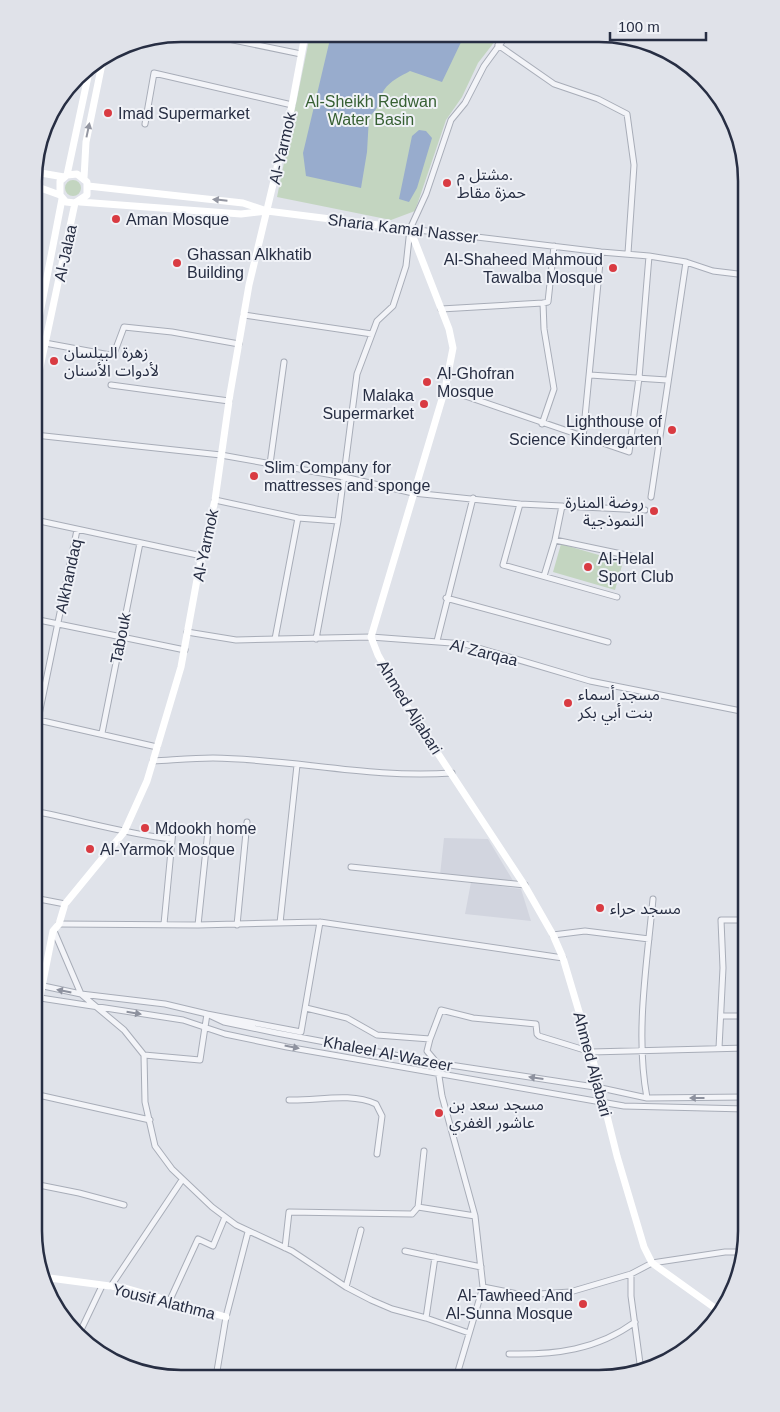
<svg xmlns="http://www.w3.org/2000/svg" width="780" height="1412" viewBox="0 0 780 1412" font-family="Helvetica,'Noto Sans Arabic',sans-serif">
  <rect width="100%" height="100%" fill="#e0e3ea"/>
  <path fill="#d2d5df" d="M444,838l44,1 27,45 -75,-9z
    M471,882l50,7 10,32 -66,-7z"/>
  <path fill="#c3d5c0" d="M310,35l189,1 -21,27 -16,34 -16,23 -31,91 -24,9 -114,-23z
    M65 188a8 8 0 1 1 16 0a8 8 0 1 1-16 0Z
    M561,544l62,18 -8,28 -62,-18z"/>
  <path fill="#98accd" d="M331,35l133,1 -22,46 -32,-11c-9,5 -20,10 -26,19 -7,12 -2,15 -15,27l-2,35 -6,36 -55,-12 -3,-23z
    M419,130l7,1 6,7 -15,50 -8,14 -10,-3 13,-63z"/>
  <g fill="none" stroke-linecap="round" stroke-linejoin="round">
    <g stroke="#a8adb8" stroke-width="7">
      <path id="street" d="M204,34l97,20
        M498,45l56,39 44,15 29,15 7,51 -6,88
        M145,124l9,-51 138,32
        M410,229l191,23 48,4 37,6 27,9 33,4
        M441,309l102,-6
        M244,315l128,19
        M45,343l65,12 5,-4 9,-24 48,5 67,12
        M590,375l77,5
        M111,385l118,16
        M445,389l184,63 10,-74 10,-122
        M542,424l12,-35 -10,-60 -1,-26 5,-1 6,-56
        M35,435l186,20 123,22 69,16 107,11 125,6
        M583,438l18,-186
        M270,464l14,-102
        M651,497l35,-235
        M215,500l83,18 40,3
        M520,504l-17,61 114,32
        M35,520l167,36
        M555,540l76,16
        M544,576l11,-36 7,-34
        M446,598l162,44
        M34,619l151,31
        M187,632l49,8 135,-3 94,7 125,37 156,31
        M275,639l23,-121
        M316,639l22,-118 19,-147 20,-53 16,-15 13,-40 4,-37 16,-35 25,-74 14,-17 19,-37 22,-30
        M437,641l36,-143
        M34,719l123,28
        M102,733l38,-190
        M34,739l43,-209
        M153,761c20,-1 40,-3 60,-3 81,1 157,21 239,15
        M34,811c46,9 91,23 138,28
        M351,867l174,18
        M34,898l31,6
        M280,923l17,-158
        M59,924l139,1 122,-3 243,36
        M164,924l9,-94h35l-10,95
        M237,925l10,-103
        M54,931l27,63 43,36 20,25 1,47 10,44 17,23 40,38 24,18 56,26 54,36 25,13 21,9 34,9
        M553,935l32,-4 64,8
        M34,984l47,10 84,10 42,10 17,8 53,11 160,30 164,25 46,10 99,-1
        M34,997l149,23 42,14 62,13 337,59 122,3
        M306,1008l41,10 30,17 53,4 11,-29 32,8 63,6 1,10 2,2 52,16 155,-4
        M722,1016h24
        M430,1039l-3,12 10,12 5,33 33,120
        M719,1048l4,-80 -2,-48h25
        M144,1055l56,5 7,-46 94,18 19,-110
        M34,1094l116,26
        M647,1098c-12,-64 0,-135 6,-199
        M289,1100c28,1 61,-8 87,4l6,12 -5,38
        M34,1184l45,9 45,12
        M418,1207l57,9 8,71 -27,91
        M285,1248l4,-36 123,2 6,-7 6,-56
        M405,1251l76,16
        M435,1257l-9,61 43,15
        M631,1274v22l10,75
        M111,1286l71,-106
        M346,1287l15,-57
        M483,1287l40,8 47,-3 61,-18 21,-11 73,-11h16
        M169,1302l29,-63 15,7 12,-29
        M80,1332l22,-46
        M509,1354c46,1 88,-4 126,-32
        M216,1377l10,-60 22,-85"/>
    </g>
    <use href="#street" stroke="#f3f4f8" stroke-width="5"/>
    <path stroke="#fff" stroke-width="7" d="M35,172l29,5
      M67,175l23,-108
      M84,178l2,-36 17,-83
      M35,186l25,9 6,7 9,1 12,-8v-13l-10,-8 -10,1 -7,6v14
      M88,186l155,17 21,7
      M80,202l161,12 26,-3 143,18 39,100 4,19 -8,41 -74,248 7,18 30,53 117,178 28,49 10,23 28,94 26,104 27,91 8,16 67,48
      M35,339l27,-140
      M35,391l40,-188
      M34,1027l19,-96 6,-7 6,-20 59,-72 23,-51 34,-114 17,-93 17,-74 15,-106 19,-109 43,-180 13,-70
      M42,1277l83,11 101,29"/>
  </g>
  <defs><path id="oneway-solid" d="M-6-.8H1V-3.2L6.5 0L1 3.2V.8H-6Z" transform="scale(1.25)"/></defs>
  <g fill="#9396a1">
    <use href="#oneway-solid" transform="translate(88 130) rotate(-78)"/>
    <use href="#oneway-solid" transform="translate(220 200) rotate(-174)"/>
  </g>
  <g fill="#8d919e">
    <use href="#oneway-solid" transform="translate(64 991) rotate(-169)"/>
    <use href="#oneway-solid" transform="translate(134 1013) rotate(9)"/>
    <use href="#oneway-solid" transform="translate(292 1047) rotate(11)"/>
    <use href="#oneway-solid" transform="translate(536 1078) rotate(-172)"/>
    <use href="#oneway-solid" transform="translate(697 1098) rotate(180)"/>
  </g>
  <g fill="#d93b42" stroke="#f0f2f7" stroke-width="2">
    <circle cx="108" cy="113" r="5"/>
    <circle cx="447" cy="183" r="5"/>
    <circle cx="116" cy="219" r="5"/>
    <circle cx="177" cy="263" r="5"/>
    <circle cx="613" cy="268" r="5"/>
    <circle cx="54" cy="361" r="5"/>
    <circle cx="427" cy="382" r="5"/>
    <circle cx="424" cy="404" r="5"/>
    <circle cx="672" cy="430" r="5"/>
    <circle cx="254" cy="476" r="5"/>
    <circle cx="654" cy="511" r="5"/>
    <circle cx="588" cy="567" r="5"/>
    <circle cx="568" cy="703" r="5"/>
    <circle cx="145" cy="828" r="5"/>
    <circle cx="90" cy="849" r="5"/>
    <circle cx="600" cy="908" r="5"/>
    <circle cx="439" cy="1113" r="5"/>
    <circle cx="583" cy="1304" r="5"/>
  </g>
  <g text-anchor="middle" stroke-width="4" stroke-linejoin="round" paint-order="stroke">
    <g font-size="16" fill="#376033" stroke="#f0f2f7">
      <text x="371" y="107">Al-Sheikh Redwan<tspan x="371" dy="18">Water Basin</tspan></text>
    </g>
    <g font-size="16" fill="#272e43" stroke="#f0f2f7" text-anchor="start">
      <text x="118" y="119">Imad Supermarket</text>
      <text x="457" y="180">مشتل م.<tspan x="457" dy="18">حمزة مقاط</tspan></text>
      <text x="126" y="225">Aman Mosque</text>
      <text x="187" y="260">Ghassan Alkhatib<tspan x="187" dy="18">Building</tspan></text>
      <text x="603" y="265" text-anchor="end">Al-Shaheed Mahmoud<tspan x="603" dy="18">Tawalba Mosque</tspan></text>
      <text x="64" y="358">زهرة البيلسان<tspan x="64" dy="18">لأدوات الأسنان</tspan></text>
      <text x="437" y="379">Al-Ghofran<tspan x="437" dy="18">Mosque</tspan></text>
      <text x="414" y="401" text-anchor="end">Malaka<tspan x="414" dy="18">Supermarket</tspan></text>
      <text x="662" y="427" text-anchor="end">Lighthouse of<tspan x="662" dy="18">Science Kindergarten</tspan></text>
      <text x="264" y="473">Slim Company for<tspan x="264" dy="18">mattresses and sponge</tspan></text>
      <text x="644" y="508" text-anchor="end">روضة المنارة<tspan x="644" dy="18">النموذجية</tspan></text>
      <text x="598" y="564">Al-Helal<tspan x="598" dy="18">Sport Club</tspan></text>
      <text x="578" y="700">مسجد أسماء<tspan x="578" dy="18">بنت أبي بكر</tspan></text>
      <text x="155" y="834">Mdookh home</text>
      <text x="100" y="855">Al-Yarmok Mosque</text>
      <text x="610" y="914">مسجد حراء</text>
      <text x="449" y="1110">مسجد سعد بن<tspan x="449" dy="18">عاشور الغفري</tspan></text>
      <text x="573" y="1301" text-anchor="end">Al-Tawheed And<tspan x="573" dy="18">Al-Sunna Mosque</tspan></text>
    </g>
    <g font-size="16" fill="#272e43" stroke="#f0f2f7">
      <text transform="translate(282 148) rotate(-77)" y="6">Al-Yarmok</text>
      <text transform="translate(403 228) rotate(7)" y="6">Sharia Kamal Nasser</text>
      <text transform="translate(65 253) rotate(-78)" y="6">Al-Jalaa</text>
      <text transform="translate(205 545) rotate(-78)" y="6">Al-Yarmok</text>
      <text transform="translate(68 576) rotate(-78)" y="6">Alkhandaq</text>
      <text transform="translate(120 638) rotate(-79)" y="6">Tabouk</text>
      <text transform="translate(484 652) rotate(14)" y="6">Al Zarqaa</text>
      <text transform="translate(410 707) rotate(58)" y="6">Ahmed Aljabari</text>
      <text transform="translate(388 1053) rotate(11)" y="6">Khaleel Al-Wazeer</text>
      <text transform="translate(593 1064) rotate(75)" y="6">Ahmed Aljabari</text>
      <text transform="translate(164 1301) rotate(14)" y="6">Yousif Alathma</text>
    </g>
  </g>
  <path d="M0 0H780V1412H0ZM181 42H599A139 139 0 0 1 738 181V1231A139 139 0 0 1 599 1370H181A139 139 0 0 1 42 1231V181A139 139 0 0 1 181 42Z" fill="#e0e2e9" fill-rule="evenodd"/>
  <path fill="none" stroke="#272e43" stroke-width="2.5" d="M181 42H599A139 139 0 0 1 738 181V1231A139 139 0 0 1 599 1370H181A139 139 0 0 1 42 1231V181A139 139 0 0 1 181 42Z"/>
  <path d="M610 32v8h96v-8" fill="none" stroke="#272e43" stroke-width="2.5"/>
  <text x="618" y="32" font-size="15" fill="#272e43" stroke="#f0f2f7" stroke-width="4" paint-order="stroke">100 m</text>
</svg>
